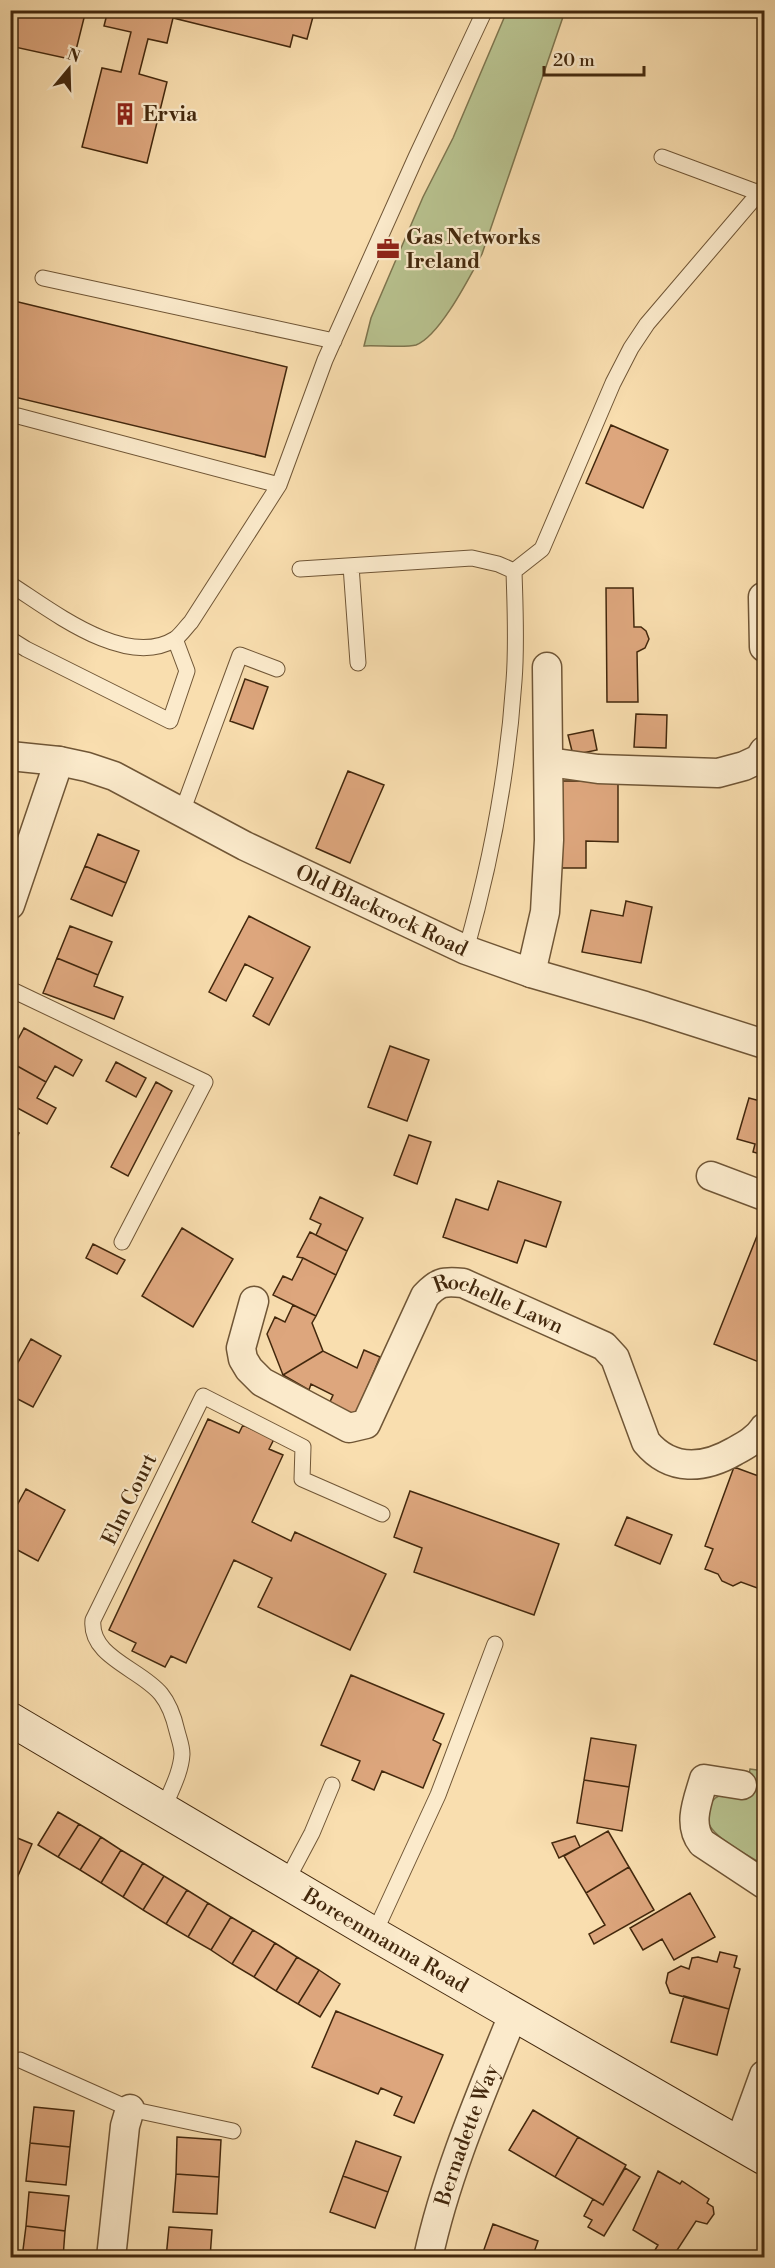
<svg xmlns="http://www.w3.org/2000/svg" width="775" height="2268" viewBox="0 0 775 2268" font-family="'Libre Bodoni',serif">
  <rect width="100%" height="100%" fill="#f9deaf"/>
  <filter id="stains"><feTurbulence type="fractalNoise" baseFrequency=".00333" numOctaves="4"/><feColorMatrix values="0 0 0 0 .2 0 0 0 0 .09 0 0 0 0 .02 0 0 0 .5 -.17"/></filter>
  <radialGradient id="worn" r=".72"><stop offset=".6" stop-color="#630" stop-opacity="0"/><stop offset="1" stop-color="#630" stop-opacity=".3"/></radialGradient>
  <path fill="#b8c28f" stroke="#7e754e" stroke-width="1.5" d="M507,11h58l-83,243c-12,22 -42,82 -66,91 -10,3 -41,0 -52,1l7,-28 24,-56 28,-65 30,-59z
    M750,1769l14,2v94c-13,-8 -55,-29 -56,-45 -1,-4 1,-7 1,-10 3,-20 21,-15 37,-16z"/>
  <path fill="#dda67d" stroke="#43280d" stroke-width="1.5" d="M10,10h76l-10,40 -11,8 -55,-12z
    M108,10h197l9,3 -7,26 -14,-4 -3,12 -117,-29 -6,25 -19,-4 -9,35 28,8 -20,81 -65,-16 20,-79 19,4 10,-40 -27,-6z
    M10,300l277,67 -22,90 -255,-61z
    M611,425l57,25 -25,58 -57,-25z
    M606,588h27l1,39h7l5,4 3,8 -4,9 -8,4 1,50h-31z
    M245,679l23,8 -15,42 -23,-8z
    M636,714l31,1 -1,33 -32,-1z
    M593,730l4,20 -24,5 -5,-20z
    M348,771l36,14 -34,78 -34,-15z
    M560,781h58v61l-32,-1v27h-26z
    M98,834l41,17 -13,32 -41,-17z
    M85,866l41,17 -14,33 -41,-17z
    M626,901l26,6 -11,56 -59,-11 9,-42 32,6z
    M249,916l61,31 -41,78 -16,-9 20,-38 -28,-14 -19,37 -17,-9z
    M70,926l42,16 -14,33 -41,-17z
    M57,958l41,17 -4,11 29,11 -9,22 -71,-26z
    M24,1028l58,32 -9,16 -18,-10 -9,16 -36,-20v-8z
    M390,1046l39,14 -22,61 -39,-14z
    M10,1062l36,20 -9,16 19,10 -9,16 -37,-20z
    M116,1062l30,16 -10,19 -30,-16z
    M156,1082l16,9 -44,85 -17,-9z
    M749,1098l15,4v53l-11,-3 2,-8 -18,-5z
    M10,1128l9,5 -9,17z
    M409,1135l22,7 -14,42 -23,-9z
    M498,1181l63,21 -15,45 -21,-7 -8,23 -74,-26 13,-38 32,11z
    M320,1197l43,21 -16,33 -31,-16 5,-11 -11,-5z
    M182,1228l51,31 -40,68 -51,-31z
    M759,1231l5,2v131l-50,-20z
    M310,1232l37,19 -11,24 -33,-17 -6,-1z
    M93,1244l32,16 -8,14 -31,-16z
    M303,1258l33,17 -20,41 -43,-21 10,-19 9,4z
    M293,1305l23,11 -4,7 11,28 -40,24 -16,-41 8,-17 10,5z
    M31,1339l30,17 -28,51 -23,-12v-18z
    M364,1350l16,7 -25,59 -26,-12 4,-9 -22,-11 -2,6 -26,-15 40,-24 34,17z
    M208,1419l31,14 4,-8 31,14 -5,10 14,6 -31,67 39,19 4,-9 91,42 -36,76 -92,-43 14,-29 -38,-18 -48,103 -15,-7 -6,11 -33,-16 4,-8 -27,-13z
    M734,1467l30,11v117l-1,-5 -22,-8 -8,4 -11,-5 -4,-7 -13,-5 8,-20 -8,-3z
    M26,1489l39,21 -27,51 -28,-15v-42l6,3z
    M410,1491l149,53 -25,71 -120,-43 8,-24 -28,-11z
    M627,1517l45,18 -12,29 -45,-19z
    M351,1675l93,39 -11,26 8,4 -18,44 -41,-17 -8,19 -22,-10 8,-19 -39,-16z
    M591,1738l45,7 -7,42 -45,-7z
    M584,1780l45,7 -7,44 -45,-8z
    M58,1812l21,12 -21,33 -20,-12z
    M79,1824l22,13 -21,33 -22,-13z
    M608,1831l21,36 -43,26 -22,-37z
    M10,1835l22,9 -15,34 -7,-3z
    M575,1836l5,11 -21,11 -7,-15z
    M101,1837l20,13 -20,33 -21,-13z
    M121,1850l22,13 -20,34 -22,-14z
    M143,1863l21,13 -21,34 -20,-13z
    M629,1867l25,43 -60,34 -5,-10 16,-9 -19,-32z
    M164,1876l23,14 -21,34 -23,-14z
    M187,1890l21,13 -20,34 -22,-13z
    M690,1893l25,44 -41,23 -12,-21 -19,11 -13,-22z
    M208,1903l23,14 -20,33 -23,-13z
    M231,1917l22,13 -21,34 -21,-14z
    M253,1930l22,13 -21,34 -22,-13z
    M275,1943l22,14 -21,34 -22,-14z
    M720,1952l17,4 -3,11 6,2 -11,40 -59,-16 -4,-10 2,-10 13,-7 8,3 3,-11 6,-1 19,5z
    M297,1957l22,13 -21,34 -22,-13z
    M319,1970l21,14 -20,33 -22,-13z
    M684,1996l45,13 -12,46 -46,-13z
    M336,2011l107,44 -29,68 -20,-8 8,-18 -21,-9 -3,6 -66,-27z
    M34,2107l40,4 -4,36 -40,-4z
    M533,2110l45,27 -23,40 -46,-27z
    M177,2137l44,3 -2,37 -43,-3z
    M578,2137l48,28 -23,40 -48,-28z
    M356,2141l45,16 -13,35 -45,-16z
    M30,2143l40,4 -4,38 -40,-4z
    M625,2168l15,9 -36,59 -16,-9 4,-7 -8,-4 9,-17 10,6z
    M658,2171l22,13 2,-3 27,18 -2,4 6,4 1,7 -7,10 -11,-3 -24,37h-5l-12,-8 3,-5 -25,-15z
    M176,2174l43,3 -2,37 -44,-2z
    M343,2176l45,16 -13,36 -45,-16z
    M29,2192l40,4 -4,35 -39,-5z
    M493,2224l45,17 -6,17h-51z
    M26,2226l39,5 -2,27h-41z
    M169,2227l43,3 -2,28h-44z"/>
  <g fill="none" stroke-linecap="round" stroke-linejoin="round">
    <g stroke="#705636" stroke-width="17">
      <path id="service" d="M662,157l97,36
        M43,278l291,63
        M10,417l8,-1 261,69
        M351,566l7,97
        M300,569l172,-11 26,6 16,7
        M10,584c41,26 116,86 165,55 6,-4 11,-12 16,-17l88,-137 46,-125 91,-203 69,-147
        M10,639l16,10 144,72 17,-50 -12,-32
        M182,812l58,-157 37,14
        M466,950c25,-88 42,-179 48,-269 3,-37 1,-74 0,-110l28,-22 71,-166 18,-35 16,-24 117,-137
        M10,989l195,93 -83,160
        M163,1810c7,-18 18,-37 19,-56 0,-8 -3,-15 -5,-23 -3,-13 -7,-26 -16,-37 -20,-25 -72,-37 -68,-74l110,-224 100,51 -1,32 80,35
        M286,1882l26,-49 20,-48
        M374,1934l64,-139 57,-151
        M20,2060l110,49 103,22"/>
    </g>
    <g stroke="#705636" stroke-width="31">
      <g id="minor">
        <path d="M763,597l1,50"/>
        <path id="s1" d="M10,756l49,5 28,6 27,9 131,70 221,104 65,23 114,33 119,38"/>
        <path d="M549,762l49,7 120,4 26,-7 15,-7 5,-8"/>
        <path d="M10,905l49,-144"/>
        <path d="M531,973l14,-61 4,-72 -2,-173"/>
        <path d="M711,1176l53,20"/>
        <path id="s2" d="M254,1301l-13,47 2,11 6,10 13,13 87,46 17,-4 59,-128c13,-14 18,-15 38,-13l141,63 11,12 31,84c25,30 58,27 89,9 11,-6 22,-12 29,-23"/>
        <path d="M742,1785l-38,-6c-6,21 -17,45 -2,64l62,41"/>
        <path d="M739,2144l25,-69"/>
        <path d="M111,2258l14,-132 5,-17"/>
        <path id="s3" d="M428,2258c18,-84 53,-164 85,-243"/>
      </g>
    </g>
    <g stroke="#43280d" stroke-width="35">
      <g id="secondary">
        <path id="s4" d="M10,1719l364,215 390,224"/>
      </g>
    </g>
    <use href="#service" stroke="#fbeacb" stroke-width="15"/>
    <use href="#minor" stroke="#fbeacb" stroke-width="28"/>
    <use href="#secondary" stroke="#fbeacb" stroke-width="33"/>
  </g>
  <defs>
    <g id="building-bare" transform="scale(1.8)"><path d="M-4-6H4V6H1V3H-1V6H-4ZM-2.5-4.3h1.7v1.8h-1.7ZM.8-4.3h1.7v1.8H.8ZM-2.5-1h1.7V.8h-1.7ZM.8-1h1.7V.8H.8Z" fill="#8f2418" stroke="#fbeacb" stroke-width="2.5" paint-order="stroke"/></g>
    <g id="office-bare" transform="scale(1.8)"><path d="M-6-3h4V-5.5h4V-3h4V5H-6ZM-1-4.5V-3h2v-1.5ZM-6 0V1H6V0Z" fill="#8f2418" stroke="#fbeacb" stroke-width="2.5" paint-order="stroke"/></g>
  </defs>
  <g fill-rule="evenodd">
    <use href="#building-bare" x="125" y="114"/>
    <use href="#office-bare" x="388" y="249"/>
  </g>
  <g text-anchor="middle" stroke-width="4.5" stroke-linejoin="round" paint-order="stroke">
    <g font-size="21" font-weight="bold" fill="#43280d" stroke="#fbeacb" text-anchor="start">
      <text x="143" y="121">Ervia</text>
      <text x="406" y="244">Gas Networks<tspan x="406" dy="24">Ireland</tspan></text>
    </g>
    <g font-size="21" fill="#43280d" stroke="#fbeacb">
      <text dy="7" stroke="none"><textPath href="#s1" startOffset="406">Old Blackrock Road</textPath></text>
      <text dy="7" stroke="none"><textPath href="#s2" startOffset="429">Rochelle Lawn</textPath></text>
      <text transform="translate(129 1499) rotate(-64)" y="7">Elm Court</text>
      <text dy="7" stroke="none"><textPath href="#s4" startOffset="436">Boreenmanna Road</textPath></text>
      <text dy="7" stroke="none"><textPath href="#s3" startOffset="129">Bernadette Way</textPath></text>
    </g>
  </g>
  <rect width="775" height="2268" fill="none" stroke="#f9deaf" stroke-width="36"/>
  <rect x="12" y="12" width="751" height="2244" fill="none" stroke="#43280d" stroke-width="3"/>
  <rect x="18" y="18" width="739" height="2232" fill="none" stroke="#43280d" stroke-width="1.5"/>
  <g transform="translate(69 69) rotate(19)" stroke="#fbeacb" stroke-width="4.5" paint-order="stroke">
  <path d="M0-4.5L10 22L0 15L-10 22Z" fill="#43280d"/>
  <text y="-9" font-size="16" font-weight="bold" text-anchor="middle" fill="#43280d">N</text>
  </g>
  <path d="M544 66v9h100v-9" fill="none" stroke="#43280d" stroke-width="3"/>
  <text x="553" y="66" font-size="18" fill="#43280d" stroke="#fbeacb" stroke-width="4.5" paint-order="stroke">20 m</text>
  <rect width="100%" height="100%" filter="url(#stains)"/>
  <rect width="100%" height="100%" fill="url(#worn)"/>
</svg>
